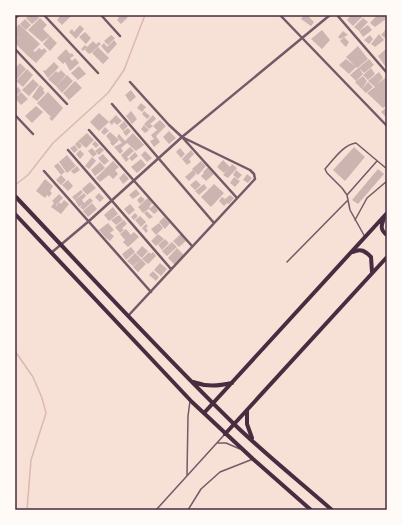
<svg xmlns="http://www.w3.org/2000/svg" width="402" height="525" viewBox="0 0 402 525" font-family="Manrope,sans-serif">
  <rect width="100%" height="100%" fill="#f7e1d7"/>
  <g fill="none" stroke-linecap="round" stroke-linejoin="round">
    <path stroke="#dcb8b0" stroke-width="1.5" d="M15,185l13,-10 25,-32 55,-50 16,-23 21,-55
      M15,351l18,26 9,21 4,15 -15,47 -4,50"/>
  </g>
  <path fill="#ccb4b1" d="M29,15h7l3,3 -7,6 -6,-6z
    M61,15h11l-10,10 -5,-5z
    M116,15h9l3,2 -7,7 -4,-4 2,-2z
    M304,15h3l7,7 -3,4 -10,-7z
    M351,15h9l2,2 -9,9 -6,-6z
    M377,15h6l3,4 -11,8 -5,-4z
    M40,18l7,7 -4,4 7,7 -8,6 -14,-12z
    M363,18l5,4 -9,9 -5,-4z
    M25,19l6,6 -5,5 -6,-6z
    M19,24l21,20 -7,7 2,1 4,-4 3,2 2,-2 3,3 -11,12 -8,-7 3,-4 -3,4 -13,-13v-2l5,-5 -5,4v-11z
    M80,25l4,4 -8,10 -7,-7 3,-3 2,3z
    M368,25l4,5 -9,7 -4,-6z
    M387,28v8l-2,2 -4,-3z
    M322,30l8,10 -8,9 -11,-10z
    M343,31l5,4 -4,2 5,5 -3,5 -6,-6 4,-4 -4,2 -2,-2z
    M85,32l6,6 -5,6 -7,-7z
    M379,34l5,6 -9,7 -4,-3z
    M111,35l4,3 -7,7 -4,-4z
    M370,35l3,4 -4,5 -5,-4z
    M50,36l7,7 -7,8 -7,-7z
    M114,40l3,4 -9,10 -7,-8 3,-3 3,4z
    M93,41l3,3 3,-2 2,2 -10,9 -2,1 -4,-4 1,-2 -3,3 -2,-2 4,-4 2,2z
    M358,46l10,13 -11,9 -11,-11z
    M98,47l11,11 -6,6 -11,-11z
    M387,48v21l-9,-13z
    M66,49l4,5 2,-1 2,3 -4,2 2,3 3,-3 4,5 -9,8 -5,-9 -2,2 -6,-6z
    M346,59l10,8 -7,7 -10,-9z
    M369,59l5,6 -10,8 -5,-5 4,6 -7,7 -6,-6z
    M54,62l5,5 -11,11 -5,-7 1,-1 1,1z
    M20,63l6,6 -10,11 -1,-12z
    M79,66l7,8 -8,6 -7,-7z
    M371,68l4,6 -7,6 -5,-5z
    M27,69l6,6 -10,12 -7,-6z
    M61,70l5,5 -10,11 -8,-7 8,-8 2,2z
    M379,72l4,6 -6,6 8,-6 2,3v24l-4,3 -16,-15 8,-6 -7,-6z
    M67,75l6,6 -11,12 -6,-7z
    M363,76l4,5 -5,8 6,-7 5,5 -7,6 -11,-11z
    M33,79l6,6 -10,11 -7,-6z
    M75,81l7,7 -13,12 -6,-7z
    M40,85l4,4 -1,1 2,3 -8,8 -5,-4z
    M18,87l3,4 -6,6v-8z
    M131,90l5,7 -6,5 -5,-7z
    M21,92l7,7 -7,6 -6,-7z
    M48,92l15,16 -11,13 -3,-3 2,-1 -14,-14z
    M141,103l5,4 -4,5 -5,-4z
    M36,106l7,6 -11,11 -7,-7z
    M387,107v9l-1,1 -5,-5z
    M131,111l6,8 -5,5 -6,-8z
    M144,111l6,5 -3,3 -5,-5z
    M99,113l10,9 -10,9 -9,-9z
    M116,115l6,6 -5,4 -3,-3 -2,3 -3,-3z
    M153,115l3,4 -6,5 3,2 -4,3 -5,-5z
    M160,120l6,6 -10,10 4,6 -6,5 -4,-6 4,-2 -3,-4 6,-5 -4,-4z
    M124,121l4,5 -5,5 -4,-5z
    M144,125l5,5 -4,3 -4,-4z
    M105,127l4,4 -5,4 -3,-3z
    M128,128l3,3 -5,5 -3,-4z
    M169,131l7,7 -7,6 -6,-7z
    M110,132l9,8 -6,6 -3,-3 1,-1 -5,-6z
    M87,133l7,7 -8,8 -8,-7z
    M133,133l11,12 -8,6 -9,-8 -6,5 2,3 -3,3 -6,-7 8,-4 -5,-6 2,-3 6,7z
    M78,141l4,5 -3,3 -4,-5z
    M95,141l4,4 -3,3 -4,-4z
    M75,145l3,5 -4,3 -4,-5z
    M100,147l4,3 -5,5 -4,-4z
    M130,147l4,4 -7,6 2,2 -3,3 -5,-7z
    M354,147l11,10 -20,24 -12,-11z
    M92,148l5,6 -4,3 -5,-6z
    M180,148l5,6 -4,4 -5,-6z
    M80,150l4,4 -4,5 -4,-5z
    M191,150l3,4 -5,5 2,3 -4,3 -5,-6z
    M145,151l7,7 -5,4 -6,-7z
    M135,152l3,4 -6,5 -3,-3z
    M103,154l6,7 -5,4 -6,-7z
    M67,155l9,11 -9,7 -8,-11z
    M92,157l4,4 -7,8 -4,-3z
    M141,159l5,6 -9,8 -6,-6z
    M223,160l7,7 2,-3 5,4 -9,10 -5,-3 6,-7 -5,5 -7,-6z
    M113,161l6,6 -4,3 3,4 -5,5 -4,-4 -9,7 -4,-4z
    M201,161l5,5 -8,9 -6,-6z
    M100,162l5,6 -10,8 -4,-6z
    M58,163l7,9 -4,3 -7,-9z
    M77,166l3,4 -6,4 -3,-3z
    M208,167l6,7 -8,7 -5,-5 3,-3 -1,-1z
    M378,169l6,5 -26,30 -6,-4z
    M193,170l3,4 -7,7 -4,-4z
    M236,170l6,5 -4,4 -5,-4z
    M124,173l5,6 -6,5 -4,-6z
    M247,174l5,4 -4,5 -5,-3z
    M61,175l5,5 -5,5 -5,-5z
    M234,177l6,4 -5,6 -5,-4z
    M45,179l8,7 -3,5 2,2 -3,4 -2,-2 -2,3 -9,-7z
    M68,180l5,6 -5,5 -6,-6z
    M196,180l5,5 -6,5 -5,-5z
    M90,182l6,6 -9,7 -5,-6z
    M204,184l3,4 -8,7 -4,-4z
    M214,184l10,9 -13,14 -10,-10z
    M136,189l4,5 -7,5 -4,-4z
    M81,190l2,2 -8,8 -3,-3z
    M84,193l2,3 -4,4 2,3 6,-5 3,3 -10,9 -3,-3 3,-3 -4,3 -4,-7z
    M99,193l5,5 -4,4 -5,-5z
    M59,194l4,4 -7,7 -4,-4z
    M230,195l4,3 -5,6 -2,-1 -3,3 -5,-5 3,-4 3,2z
    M141,196l4,4 -5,4 -3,-4z
    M148,198l4,5 -3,4 1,1 -7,5 -5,-6z
    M64,200l5,4 -8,10 -10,-7 3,-4 3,3v-1l2,-3 2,2z
    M92,203l5,6 -9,8 -5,-6z
    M130,204l5,6 -6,5 -5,-6z
    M154,205l4,6 -4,3 -5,-5z
    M113,207l5,7 -9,7 -5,-6z
    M147,211l6,6 -4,2 -5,-6z
    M135,213l3,3 -4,4 -3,-3z
    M119,215l4,5 -7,5 -5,-5z
    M140,216l6,6 -5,5 -6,-7z
    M164,217l6,6 -5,6 -6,-7z
    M124,220l3,4 -5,4 2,2 -4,3 -5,-6z
    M108,223l6,7 -4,3 4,3 -4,5 -5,-4 -6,-7z
    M159,223l4,5 -7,7 -5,-6z
    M146,224l2,2 -2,2 2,3 -2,2 -4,-5z
    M126,229l5,6 -6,5 -5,-6z
    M134,232l5,5 -11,10 -5,-5z
    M182,233l5,7 -8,7 -6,-6z
    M158,234l6,5 -8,7 -5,-5z
    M165,239l4,4 -7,7 -4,-5z
    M172,242l5,5 -10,9 -5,-5z
    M142,246l6,5 -6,7 -6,-5z
    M131,247l4,5 -9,8 -4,-6z
    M177,248l7,7 -9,10 -7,-7z
    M149,252l2,2 2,-2 3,4 -8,8 -6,-5z
    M135,253l6,6 -8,7 -6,-5z
    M141,259l5,5 -8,8 -5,-5z
    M160,263l7,6 -6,7 -7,-6z
    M153,271l6,6 -3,4 -7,-6z"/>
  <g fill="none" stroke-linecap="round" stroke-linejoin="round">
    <path stroke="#755966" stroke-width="1.5" d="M347,195l30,-34
      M355,220l12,-22 20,-17
      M365,237l-15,-27 -3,-15 -5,-7 -15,-15 -2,-4c8,-9 19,-25 31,-26l31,26
      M287,262l60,-61
      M217,443h9l14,6
      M187,475l1,-59 2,-15
      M156,510l69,-76
      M188,510l13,-21 19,-17 33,-13"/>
    <path stroke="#755966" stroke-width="2.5" d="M44,15l54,58
      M101,15l19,21
      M280,15l107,111
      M337,15l50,58
      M15,18l4,-3
      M15,49l52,55
      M130,82l39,43 13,12 55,61
      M112,104l102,119
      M15,115l18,19
      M89,130l103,116
      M68,150l103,119
      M44,171l107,121
      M51,253l38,-32 93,-84 148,-122
      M128,316l127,-137 -1,-5 -4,-4 -68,-33"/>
    <path stroke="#4a2c40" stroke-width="4" d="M15,196c72,76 143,154 219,228 31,30 65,57 98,86
      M15,214l177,188 61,57 58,51
      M384,218c-3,8 -4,12 3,17
      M353,252c8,-4 12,-1 18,5l1,15
      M193,382c14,5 25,4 39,1
      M247,410v14l5,14
      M204,413l183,-200
      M225,434l162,-177"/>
  </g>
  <rect width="402" height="525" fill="none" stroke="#fffaf5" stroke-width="32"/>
  <rect x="16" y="16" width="370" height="493" fill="none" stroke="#4a2c40" stroke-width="1.5"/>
</svg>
